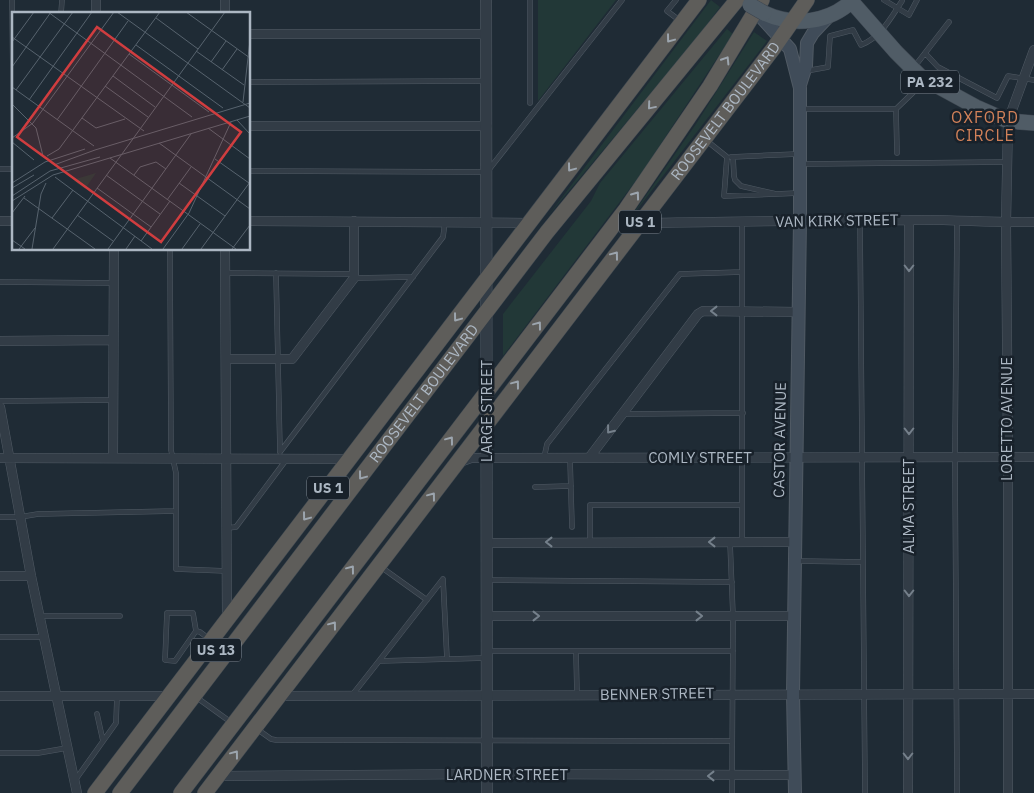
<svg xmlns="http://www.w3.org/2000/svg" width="1034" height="793" viewBox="0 0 1034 793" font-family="'IBM Plex Sans',sans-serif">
  <rect width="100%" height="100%" fill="#1f2b35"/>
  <path fill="#223837" d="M538,0h78l-78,101z
    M711,0l9,7 -23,31 -149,178z
    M727,29l6,5 -92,140 -138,182v-42l88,-113 9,-18z
    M754,32l13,9 -141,183 70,-100z"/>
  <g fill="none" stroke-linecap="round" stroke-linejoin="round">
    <g stroke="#505a64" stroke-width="5.5">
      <path id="service" d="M676,0l-9,11 12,9
        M884,0l25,15 8,-15
        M61,14l1,-14
        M925,53l13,14 59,31 11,-22 26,4
        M915,66l34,-44
        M806,71l22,-4 2,-31 23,-6 8,15c20,-8 29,-26 41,-44
        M249,82l236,-1
        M530,103v-103
        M801,109h95l28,-27
        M896,109l1,44
        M707,141l20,16 -3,39 52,-2
        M731,157l67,-3
        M733,157l1,19 1,4 6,6 35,8 23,-1
        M802,164l206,-2
        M0,169h14l-2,-169
        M249,171l238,1 135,-172
        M860,220l5,573
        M957,220l-2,237 2,336
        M170,249l1,201 5,23v96l51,2
        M225,273l130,1
        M276,273l4,179
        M354,278l59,-1
        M0,282l114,1
        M0,401l113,-1
        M624,414l119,-1
        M280,452l163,-215 2,-15
        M544,458l3,-14 133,-170 62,-2
        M570,458l2,69
        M535,487l36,-1
        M0,517h20l18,-3 138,-3
        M227,528l9,-1 50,-67
        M590,542v-37h152
        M730,542l3,74 -1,177
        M742,542v-320
        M796,561l67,1
        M381,567l46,33
        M488,580l244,2
        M40,616h80
        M196,631l-21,30 -10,-1 2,-47h26l3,18 4,1 8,6
        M0,637h44
        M488,651h245
        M576,651l1,44
        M379,661l64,-82 4,80
        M353,694l26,-33 107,-3
        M196,697l36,26
        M97,714l6,27
        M257,729l14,10 5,1 456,1
        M0,753h38l29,-5
        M76,779l40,-56 1,-27"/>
    </g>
    <g stroke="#505a64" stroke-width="10">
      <path id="minor" d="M96,0v14
        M225,14v-14
        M249,34h236
        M249,126h238
        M0,221h14
        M249,221l281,2
        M640,223c89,-1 179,-3 269,-3 42,-1 83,3 125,2
        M225,249l2,369
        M0,341l113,-1
        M226,359h66l62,-81v-57
        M0,407l31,169 46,217
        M0,458l350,1
        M113,458l1,-209
        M589,458l109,-144 5,-3 95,1
        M460,462l11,-4 563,-1
        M487,543l308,-1
        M0,576h31
        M488,616h306
        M0,696h169
        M279,696l755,-2
        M218,776l269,-2 308,1
        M908,793l1,-573
        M1008,793v-336l-2,-234 2,-102 26,-71"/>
    </g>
    <g stroke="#505a64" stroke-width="12">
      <path id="tertiary" d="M486,0l1,793"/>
    </g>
    <g stroke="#505a64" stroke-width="14">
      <path id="secondary" d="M762,18l28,31 10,39v133l-7,473 2,99
        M800,85l6,-19 1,-23 6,-10 17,-18"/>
    </g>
    <g stroke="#3c454f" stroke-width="16">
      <path id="primary" d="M852,2l44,50 25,25 55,30 32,14 26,2
        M764,13c30,14 65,10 89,-13"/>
    </g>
    <g stroke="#3d4750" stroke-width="16">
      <g id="trunk">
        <path d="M95,793l604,-793"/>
        <path id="s1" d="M120,793l427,-561 190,-232"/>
        <path d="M181,793l445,-584 84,-123 52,-86"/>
        <path id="s2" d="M205,793l568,-744 34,-49"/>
      </g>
    </g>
    <use href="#service" stroke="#323c46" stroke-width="4.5"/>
    <use href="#minor" stroke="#323c46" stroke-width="9"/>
    <use href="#tertiary" stroke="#323c46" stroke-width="11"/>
    <use href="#secondary" stroke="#404c59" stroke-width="12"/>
    <use href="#primary" stroke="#505c66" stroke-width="15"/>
    <use href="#trunk" stroke="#5e5d5a" stroke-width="15"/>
    <g stroke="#3c454f" stroke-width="16" stroke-linecap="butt">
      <path id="primary-bridge" d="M750,5l14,8"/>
    </g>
    <use href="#primary-bridge" stroke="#505c66" stroke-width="15"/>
  </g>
  <defs><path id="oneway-chevron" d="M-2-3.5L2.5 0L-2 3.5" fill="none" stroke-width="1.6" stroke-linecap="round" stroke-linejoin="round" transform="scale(1.25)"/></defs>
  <g stroke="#9ca5ae">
    <use href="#oneway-chevron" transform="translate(670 39) rotate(127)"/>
    <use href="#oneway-chevron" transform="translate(726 60) rotate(-58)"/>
    <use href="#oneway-chevron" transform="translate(651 106) rotate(130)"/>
    <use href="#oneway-chevron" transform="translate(571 168) rotate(127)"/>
    <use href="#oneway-chevron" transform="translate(636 195) rotate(-54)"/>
    <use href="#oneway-chevron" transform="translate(615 255) rotate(-53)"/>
    <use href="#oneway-chevron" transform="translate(457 318) rotate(127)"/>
    <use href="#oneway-chevron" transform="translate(538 325) rotate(-53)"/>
    <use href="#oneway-chevron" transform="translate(516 384) rotate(-53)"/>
    <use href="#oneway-chevron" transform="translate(450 440) rotate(-53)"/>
    <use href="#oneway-chevron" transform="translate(362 476) rotate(127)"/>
    <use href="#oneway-chevron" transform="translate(432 496) rotate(-53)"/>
    <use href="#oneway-chevron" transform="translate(306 517) rotate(127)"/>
    <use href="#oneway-chevron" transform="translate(351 569) rotate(-53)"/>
    <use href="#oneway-chevron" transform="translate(333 625) rotate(-53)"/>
    <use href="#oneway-chevron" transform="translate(235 754) rotate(-53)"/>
  </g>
  <g stroke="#75808b">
    <use href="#oneway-chevron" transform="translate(909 268) rotate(90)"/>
    <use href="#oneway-chevron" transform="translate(714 311) rotate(-180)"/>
    <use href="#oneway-chevron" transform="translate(610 430) rotate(128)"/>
    <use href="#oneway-chevron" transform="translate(909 431) rotate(90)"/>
    <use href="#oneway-chevron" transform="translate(549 542) rotate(180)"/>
    <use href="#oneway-chevron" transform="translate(712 542) rotate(180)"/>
    <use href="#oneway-chevron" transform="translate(909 593) rotate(90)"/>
    <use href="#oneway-chevron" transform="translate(536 616)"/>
    <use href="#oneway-chevron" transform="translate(699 616)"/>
    <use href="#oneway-chevron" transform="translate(908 756) rotate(90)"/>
    <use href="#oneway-chevron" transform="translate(711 776) rotate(-180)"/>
  </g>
  <g text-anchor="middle" stroke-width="5" stroke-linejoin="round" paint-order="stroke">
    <g fill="#18212a" stroke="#808a95" stroke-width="1">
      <rect x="901" y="70.5" width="58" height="23" rx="4"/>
      <rect x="619" y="210.5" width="42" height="23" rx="4"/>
      <rect x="307" y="476.5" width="42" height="23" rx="4"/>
      <rect x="191" y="638.5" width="50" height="23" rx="4"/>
    </g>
    <g font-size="14" font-weight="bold" fill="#acb7c3">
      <text x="930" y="87">PA 232</text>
      <text x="640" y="227">US 1</text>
      <text x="328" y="493">US 1</text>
      <text x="216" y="655">US 13</text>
    </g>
    <g font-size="15" fill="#acb7c3" stroke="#18212a">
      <text dy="5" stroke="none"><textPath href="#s2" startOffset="858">ROOSEVELT BOULEVARD</textPath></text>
      <text transform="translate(837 221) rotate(-1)" y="5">VAN KIRK STREET</text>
      <text dy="5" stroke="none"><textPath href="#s1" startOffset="502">ROOSEVELT BOULEVARD</textPath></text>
      <text transform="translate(487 411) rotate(-90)" y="5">LARGE STREET</text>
      <text transform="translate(1007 419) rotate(-90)" y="5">LORETTO AVENUE</text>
      <text transform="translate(780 440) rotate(-89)" y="5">CASTOR AVENUE</text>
      <text x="700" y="463">COMLY STREET</text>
      <text transform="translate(909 506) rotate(-90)" y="5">ALMA STREET</text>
      <text transform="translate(657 694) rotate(-1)" y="5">BENNER STREET</text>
      <text x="507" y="780">LARDNER STREET</text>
    </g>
    <g font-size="16" letter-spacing="1" fill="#d18159" stroke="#18212a">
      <text x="985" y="123">OXFORD<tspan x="985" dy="18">CIRCLE</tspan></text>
    </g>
  </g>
  <g transform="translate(12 12)">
    <rect width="238" height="238" fill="#1f2b35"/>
    <path d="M84,161l-11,16 -11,-8 2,-2z" fill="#223837"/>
    <path fill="none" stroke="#57636e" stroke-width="1" d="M36,0l144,105M105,0l133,96M174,0l64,46M144,6l42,31M0,25l132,94M0,30l22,-30M124,33l87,63M184,39l48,34M117,42l80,58M199,50l15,-21M0,55l39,-55M210,58l15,-21M101,64l42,31M93,74l43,31M0,75l82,59M4,78l57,-78M17,88l63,-88M231,90l7,-62M0,92l24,24 7,28M70,106l14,10 29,-9M45,108l71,-99M225,108l13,14M196,116l42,31M0,126l21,-15 81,-111M0,130l22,18M147,131l91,66M35,144l12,-7 101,-137M98,146l126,91M203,147l34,24M42,153l41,-15 155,-47M94,163l54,39M122,163l6,-8 16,-5 10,7M43,165l97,72M0,171l33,-21 40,-13M167,171l46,33M0,176l22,-13M85,176l54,39M0,184l38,-25 50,-14M12,186l71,51M155,188l24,-33M0,189l41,-26 197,-59M0,201l13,-17M65,203l36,26M40,206l21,-28M0,228l13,9M129,229l29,-40M7,237l16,-21M20,237l9,-55 5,-11M41,237l172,-237M96,237l83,-115M114,237l9,-13M151,237l26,-36 42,-91M170,237l18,-25M189,237l49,-67M220,237l18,-24"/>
    <path fill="#d03d3f" fill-opacity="0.15" stroke="#d03d3f" stroke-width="2.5" d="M85,15l144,105 -80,110 -144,-105z"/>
    <rect width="238" height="238" fill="none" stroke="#acb7c3" stroke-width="2.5"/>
  </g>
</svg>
